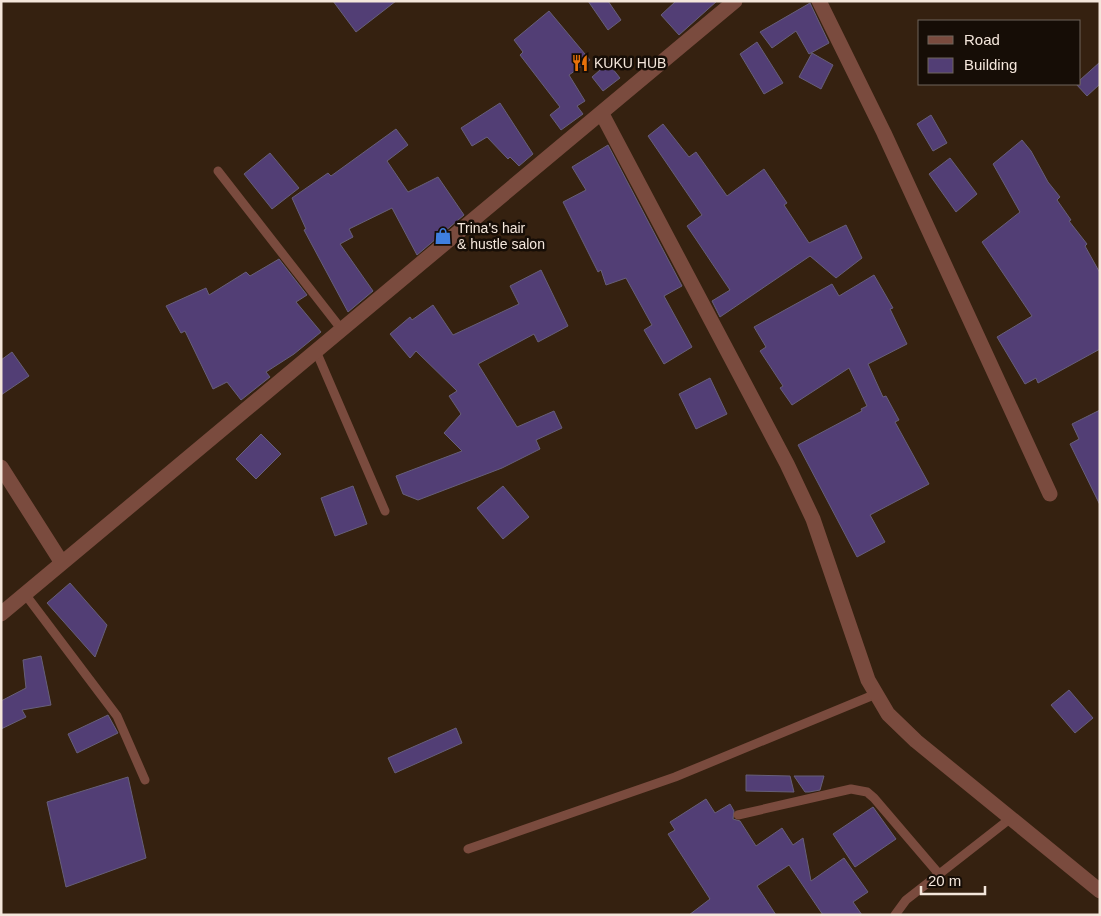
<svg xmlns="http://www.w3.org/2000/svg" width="1101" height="916" viewBox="0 0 1101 916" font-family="Helvetica,sans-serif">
  <rect width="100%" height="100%" fill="#352110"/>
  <path fill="#523e75" stroke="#675f79" d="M333,1h63l-40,31z
    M588,1h20l13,19 -13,10z
    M676,1h41l-38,34 -18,-20z
    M810,3l19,40 -20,11 -13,-23 -24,17 -12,-16z
    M549,11l41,49 -21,15 16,26 -8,5 6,8 -22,16 -11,-15 10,-8 -40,-52 3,-3 -9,-12z
    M757,42l26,41 -19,11 -24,-40z
    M812,53l21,12 -12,24 -22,-12z
    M1100,62v22l-13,12 -11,-12h4v-4z
    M608,63l12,15 -17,13 -11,-14z
    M500,103l33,51 -14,12 -9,-9 -2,2 -21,-22 -15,9 -11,-18z
    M931,115l16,28 -14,8 -16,-27z
    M663,124l26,33 7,-5 31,44 37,-27 23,34 -3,2 25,38 37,-18 16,33 -26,20 -26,-22 -90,61 -8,-16 18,-11 -43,-64 15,-11 -54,-79z
    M396,129l12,16 -21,16 21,31 30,-15 26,38 -47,40 -25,-47 -43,21 4,8 -13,7 33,47 -25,21 -44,-82 2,-1 -14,-31 36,-25 3,3z
    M1022,140l9,11 17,31 12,15 -3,3 14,20 -2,1 18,23 -2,2 15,27v76l-62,34 -2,-5 -11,6 -28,-47 35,-21 -50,-74 38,-30 -27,-48z
    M608,145l74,141 -18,10 28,51 -28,17 -20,-34 8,-5 -26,-47 -20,7 -5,-15 -3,2 -35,-70 23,-12 -14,-23z
    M270,153l29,35 -27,21 -28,-35z
    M950,158l27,36 -21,18 -27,-38z
    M279,259l28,36 -11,7 25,30 -27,22 -28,18 4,5 -29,23 -14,-18 -14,7 -28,-58 -4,2 -15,-27 40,-18 3,7 37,-23 4,4z
    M541,270l27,56 -30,16 -4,-8 -56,30 39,63 37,-16 8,17 -26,12 4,9 -38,19 -84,32 -15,-6 -7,-18 66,-25 -18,-18 17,-19 -12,-18 8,-5 -41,-40 -6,7 -20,-24 20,-17 2,3 21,-15 20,30 66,-31 -9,-18z
    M874,275l19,33 -3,1 17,35 -39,20 15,33 3,-1 13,24 -4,2 34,62 -59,31 15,27 -28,15 -59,-112 64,-34 -1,-2 6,-3 -18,-38 -57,37 -12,-17 3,-2 -23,-35 6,-4 -12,-20 78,-43 7,12z
    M12,352l17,24 -28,19v-35z
    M710,378l17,36 -31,15 -17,-35z
    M1100,410v95l-30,-61 9,-5 -7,-15z
    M261,434l20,20 -25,25 -20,-20z
    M353,486l14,38 -32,12 -14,-38z
    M503,486l26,31 -26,22 -26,-31z
    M70,583l37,42 -12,32 -48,-54z
    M41,656l10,49 -29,5 4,7 -25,12v-28l25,-13 -3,-28z
    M1069,690l24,28 -18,15 -24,-28z
    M108,715l10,18 -41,20 -9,-19z
    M456,728l6,15 -67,30 -7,-15z
    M746,775l44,1 4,16 -48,-1z
    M794,776h30l-4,14 -11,2h-4z
    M128,777l18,81 -80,29 -19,-85z
    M706,799l9,14 15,-9 4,7 -1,8 7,2 16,25 26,-18 11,17 10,-7 8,43 33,-23 24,34 -15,10 9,13h-39l-34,-50 -32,21 19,29h-87l21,-16 -42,-65 7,-4 -5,-8z
    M873,807l23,32 -41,28 -22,-33z"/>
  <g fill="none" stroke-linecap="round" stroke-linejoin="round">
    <path stroke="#7a4b3e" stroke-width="9" d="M218,171l124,159
      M316,351l69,160
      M25,594l92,122 28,64
      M738,815l113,-26 16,3 7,6 65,76
      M468,849l207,-72 201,-83
      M895,915l11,-15 105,-82"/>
    <path stroke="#7a4b3e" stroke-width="15" d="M819,1l65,132 166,361
      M602,114l185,350 26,55 55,161 20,34 28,27 184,150
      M1,467l61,96
      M1,614l734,-613"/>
  </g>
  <defs>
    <g id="restaurant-bare" transform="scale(1.35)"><path d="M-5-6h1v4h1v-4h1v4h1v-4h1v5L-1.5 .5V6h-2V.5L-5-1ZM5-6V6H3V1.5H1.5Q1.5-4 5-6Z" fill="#e8710a" stroke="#160d06" stroke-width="2.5" paint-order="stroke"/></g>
    <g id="shop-bare" transform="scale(1.35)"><path d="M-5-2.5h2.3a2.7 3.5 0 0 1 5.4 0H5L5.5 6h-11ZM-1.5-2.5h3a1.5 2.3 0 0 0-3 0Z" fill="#3f7fe0" stroke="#160d06" stroke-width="2.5" paint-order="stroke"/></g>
  </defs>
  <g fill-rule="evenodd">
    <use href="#restaurant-bare" x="580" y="63"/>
    <use href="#shop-bare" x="443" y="236"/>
  </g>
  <g text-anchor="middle" stroke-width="5" stroke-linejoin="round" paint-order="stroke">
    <g font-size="14" fill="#f4e6db" stroke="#160d06" text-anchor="start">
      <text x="594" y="68">KUKU HUB</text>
      <text x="457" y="233">Trina's hair<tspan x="457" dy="16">&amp; hustle salon</tspan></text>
    </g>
  </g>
  <rect width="1101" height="916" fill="none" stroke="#f4e6db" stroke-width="5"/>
  <rect x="918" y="20" width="162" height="65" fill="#160d06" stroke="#6f645b"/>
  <rect x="928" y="36" width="25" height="8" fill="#7a4b3e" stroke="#6f645b"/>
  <text x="964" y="45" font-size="15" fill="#f4e6db">Road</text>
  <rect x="928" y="58" width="25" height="15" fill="#523e75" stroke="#6f645b"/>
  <text x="964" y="70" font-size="15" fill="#f4e6db">Building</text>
  <path d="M921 886v8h64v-8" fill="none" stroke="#f4e6db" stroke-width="2.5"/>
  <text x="928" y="886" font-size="15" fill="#f4e6db" stroke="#160d06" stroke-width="4" paint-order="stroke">20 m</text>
</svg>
